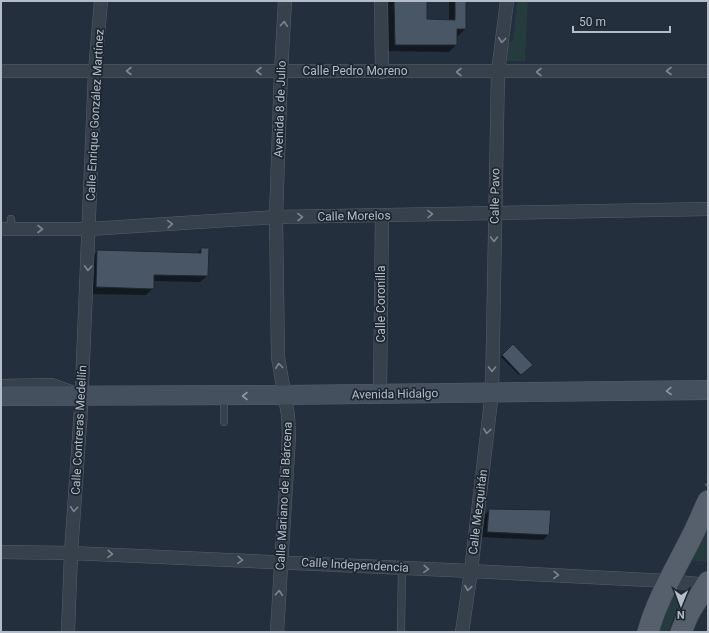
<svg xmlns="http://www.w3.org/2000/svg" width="709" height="633" viewBox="0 0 709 633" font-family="Roboto,sans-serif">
  <rect width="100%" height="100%" fill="#232f3c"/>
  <path fill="#253b3d" d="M517,1h11l-3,60h-23l2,-15 9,-6z
    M708,521v37l-2,4 -19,-2z
    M667,597h17l-11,21 -5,14h-16z"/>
  <path fill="#0007" d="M387,1h39v19l23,1v-20h16v28l-7,7h-2v9l-7,7 -61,-1z
    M202,249l5,27 -7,6 -47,-1v7l-7,7 -56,-1 1,-36 7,-7 99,2z
    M513,346l18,19 -12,10 -18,-18z
    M490,510l58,25 -5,5 -61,-3 2,-22z"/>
  <path fill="#495665" stroke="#1e2833" d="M394,1h33v18l28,1v-19h11v28h-9v16h-62z
    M201,248h8l-1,28 -54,-1v14l-58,-2 1,-37 104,3z
    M513,344l20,21 -12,10 -19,-20z
    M489,509l62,1 -2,25 -62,-3z"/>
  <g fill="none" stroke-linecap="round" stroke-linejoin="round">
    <g stroke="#555f6a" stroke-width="8">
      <path id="lane" d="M11,219l1,10
        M224,396v26
        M401,632l1,-65"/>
    </g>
    <g stroke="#555f6a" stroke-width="14">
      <path id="street" d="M381,1l1,71
        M1,71h707
        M1,229h88l187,-12 432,-8
        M1,386l51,-1 19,7
        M380,394l2,-179
        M1,552l70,1 400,18 197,10 40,4
        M68,632l3,-79 10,-144 14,-338 6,-70
        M277,632l12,-196 -1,-21 -10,-58 -2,-140 5,-146 4,-70
        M462,632l9,-61 21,-179 6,-320 9,-71"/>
    </g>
    <g stroke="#555f6a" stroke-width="20">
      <path id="secondary" d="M1,396l283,-1 424,-5"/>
    </g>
    <g stroke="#404a55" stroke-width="22">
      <path id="primary" d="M648,632c9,-33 27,-62 42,-92 7,-13 12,-26 18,-39
        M681,632l8,-19 19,-31"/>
    </g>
    <path stroke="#43585a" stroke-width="2.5" stroke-dasharray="3 3" stroke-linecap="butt" d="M706,486l2,-7"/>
    <use href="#lane" stroke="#37414c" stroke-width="7"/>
    <use href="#street" stroke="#37414c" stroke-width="13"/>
    <use href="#secondary" stroke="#45505f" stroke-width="19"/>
    <use href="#primary" stroke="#55606c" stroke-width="21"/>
  </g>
  <defs><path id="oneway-chevron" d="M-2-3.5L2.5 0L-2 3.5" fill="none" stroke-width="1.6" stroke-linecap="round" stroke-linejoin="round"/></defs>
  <g stroke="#7b8590">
    <use href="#oneway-chevron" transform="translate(284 24) rotate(-86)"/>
    <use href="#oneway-chevron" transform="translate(502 40) rotate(97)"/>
    <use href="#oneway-chevron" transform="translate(129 71) rotate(-180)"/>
    <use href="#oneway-chevron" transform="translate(259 71) rotate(-180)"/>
    <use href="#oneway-chevron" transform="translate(669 71) rotate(180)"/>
    <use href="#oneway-chevron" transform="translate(459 72) rotate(-180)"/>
    <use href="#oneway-chevron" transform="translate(539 72) rotate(180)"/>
    <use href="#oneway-chevron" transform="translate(430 214) rotate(-1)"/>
    <use href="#oneway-chevron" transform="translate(300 217) rotate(-1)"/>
    <use href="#oneway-chevron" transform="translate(170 224) rotate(-4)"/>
    <use href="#oneway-chevron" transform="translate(40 229)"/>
    <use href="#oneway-chevron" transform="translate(494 239) rotate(91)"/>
    <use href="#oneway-chevron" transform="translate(88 268) rotate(93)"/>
    <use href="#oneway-chevron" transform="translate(279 366) rotate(-97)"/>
    <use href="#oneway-chevron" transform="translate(492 369) rotate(91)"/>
    <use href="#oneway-chevron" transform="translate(487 431) rotate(97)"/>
    <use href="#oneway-chevron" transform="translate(74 509) rotate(94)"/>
    <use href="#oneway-chevron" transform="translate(110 554) rotate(3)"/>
    <use href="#oneway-chevron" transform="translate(240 560) rotate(3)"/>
    <use href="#oneway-chevron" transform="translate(426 569) rotate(3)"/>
    <use href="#oneway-chevron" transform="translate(556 575) rotate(3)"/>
    <use href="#oneway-chevron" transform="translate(468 588) rotate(99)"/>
    <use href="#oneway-chevron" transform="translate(279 593) rotate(-87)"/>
  </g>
  <g stroke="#8c96a3">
    <use href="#oneway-chevron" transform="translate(669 391) rotate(179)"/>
    <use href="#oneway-chevron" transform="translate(245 396) rotate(180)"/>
  </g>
  <g text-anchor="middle" stroke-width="3.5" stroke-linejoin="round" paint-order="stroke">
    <g font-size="12" fill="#b3bcc8" stroke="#1c2631">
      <text x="355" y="75">Calle Pedro Moreno</text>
      <text transform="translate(280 109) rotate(-88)" y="4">Avenida 8 de Julio</text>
      <text transform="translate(95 115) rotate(-87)" y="4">Calle Enrique González Martínez</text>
      <text transform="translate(495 196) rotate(-89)" y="4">Calle Pavo</text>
      <text transform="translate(354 216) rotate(-1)" y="4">Calle Morelos</text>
      <text transform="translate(381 304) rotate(-90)" y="4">Calle Coronilla</text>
      <text transform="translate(395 394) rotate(-1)" y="4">Avenida Hidalgo</text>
      <text transform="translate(79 430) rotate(-87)" y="4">Calle Contreras Medellín</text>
      <text transform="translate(284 496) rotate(-87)" y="4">Calle Mariano de la Bárcena</text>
      <text transform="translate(478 512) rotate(-83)" y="4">Calle Mezquitán</text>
      <text transform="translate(355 565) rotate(3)" y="4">Calle Independencia</text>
    </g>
  </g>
  <rect width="709" height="633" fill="none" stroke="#b3bcc8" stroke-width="4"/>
  <g transform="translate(681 605) rotate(181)" stroke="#1c2631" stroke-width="3" paint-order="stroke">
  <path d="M0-3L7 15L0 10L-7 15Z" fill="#b3bcc8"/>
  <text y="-6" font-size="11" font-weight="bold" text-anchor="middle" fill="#b3bcc8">N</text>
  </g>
  <path d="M573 26v6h97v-6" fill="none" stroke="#b3bcc8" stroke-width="2"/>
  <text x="579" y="26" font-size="12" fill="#b3bcc8" stroke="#1c2631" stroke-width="3" paint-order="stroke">50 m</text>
</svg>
